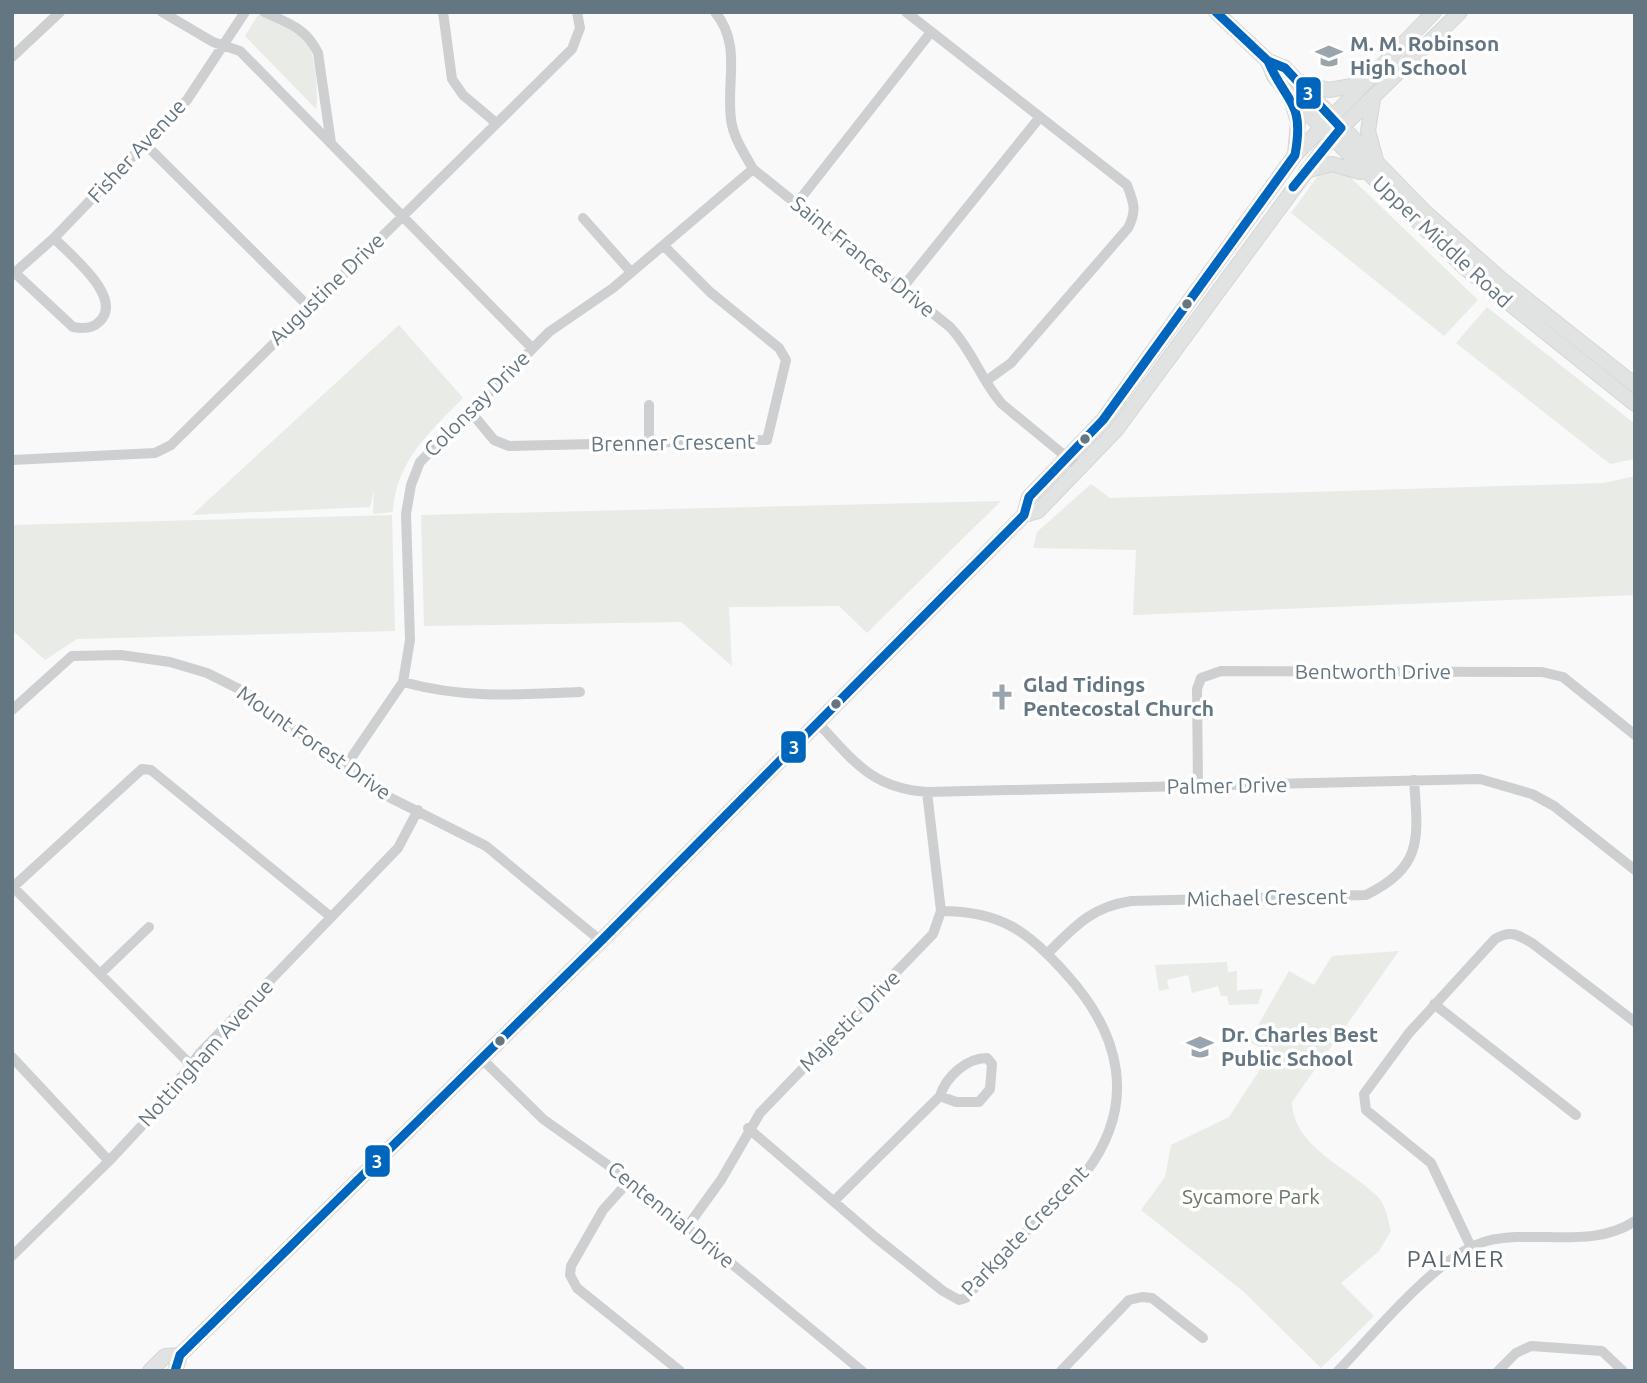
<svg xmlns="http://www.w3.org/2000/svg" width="1647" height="1383" viewBox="0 0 1647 1383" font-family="Ubuntu,sans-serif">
  <rect width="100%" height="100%" fill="#f9f9f9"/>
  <path fill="#e8ebe6" d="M258,15c13,6 33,11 45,20 12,11 16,59 13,74l-71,-73z
    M1330,171l16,2 132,127 -34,36 -153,-123 26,-36z
    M1487,307l148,117v35l-25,5 -154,-121z
    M399,325l64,73c-33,34 -68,64 -70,114l-20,2 1,-23 -4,16 -178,8z
    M1635,476v119l-502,20 3,-65 -103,-2 4,-16 54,-48 19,14 494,-15z
    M1001,501l-134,132 -28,-27 -110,1 3,59 -51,-44 -257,4 -3,-111z
    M392,515l3,116 -318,8 -32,21 -33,-30v-105z
    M1399,951l-107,151c1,45 57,66 85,94 9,8 11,25 14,35l-12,20 -38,32 33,33 -53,52 -77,-76 -103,-82 24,-33 6,-32 58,-28 41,-63 -21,-13 40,-70 25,14 18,-29z
    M1227,962l1,10 9,-1v22l1,-3 25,-1 -5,15 -29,1 -2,-9h-6l-3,-10 -26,7 -4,-18 -21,5 2,9 -10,2 -4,-26z"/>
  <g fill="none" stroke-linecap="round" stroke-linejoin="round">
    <g stroke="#d5d6d7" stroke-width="16">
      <path id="major" d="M1216,12l52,49 17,7 140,144 76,67 134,106
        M1268,61l6,15 15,19 176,173 170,136
        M1301,83l28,7 34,-6
        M1291,99l7,23 -3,32
        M1373,99l-5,32 8,29
        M1306,171l26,-7 28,8
        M1024,515l14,-4 78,-81 216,-293 128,-125
        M150,1371l15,-15 15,-1
        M175,1371l5,-16 421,-414 423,-426 5,-18 74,-77 192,-265 139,-143"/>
    </g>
    <path stroke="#cecfd0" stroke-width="10" d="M162,12l51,30 27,9 292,297
      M264,12c24,11 42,16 54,41l13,90
      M443,12l9,67 11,16 32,27
      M715,12c27,33 11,69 16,107 2,18 13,34 22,50l197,158c22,23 31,53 52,77l79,65
      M906,12l221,173c7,18 10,26 1,43l-117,135 -25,18
      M12,57l48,-45
      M146,145l163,162
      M797,203l134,-171
      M583,218l48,54
      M15,273l58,54c10,2 19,2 26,-5 26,-24 -28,-66 -45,-84
      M12,275l42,-37 133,-138 58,-88
      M903,287l137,-170
      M470,411l24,29 15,6 258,-6 19,-80 -7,-12 -69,-56 -45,-45
      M649,443v-38
      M12,460l143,-7 16,-8 401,-396 8,-21 -3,-16
      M403,682c62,17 114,13 177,10
      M12,710l60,-54 49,-1 49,7 37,11 38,19 132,99 109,55 115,95
      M817,722c37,39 54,66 110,70l553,-13 52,15 22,12 81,64
      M345,767l58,-85 7,-42 -4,-126 5,-29 9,-23 129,-130 64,-44 140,-119
      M1198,786l-1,-97 4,-11 20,-7 321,1 21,5 72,58
      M12,886l178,178
      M13,887l129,-118 9,1 180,147
      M1049,952c27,-27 43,-45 82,-51l235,-6c58,-29 52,-57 48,-115
      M100,974l49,-47
      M1434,1004l142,111
      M12,1057l97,104
      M481,1058l62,61 93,66 226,186
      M748,1128l127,109 68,54 16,9 7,-2c24,-30 51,-58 79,-85 14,-13 30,-26 41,-41 52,-69 34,-138 -19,-197 -39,-44 -66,-64 -126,-64
      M629,1181l-26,29 -32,56 -1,9 7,13 103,83
      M834,1201l106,-105c6,-19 26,-38 47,-38l5,6 -2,25 -11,13h-23l-16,-6
      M687,1227l34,-47 39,-67 173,-179 8,-23 -14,-119
      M1471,1247l-40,-84 -65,-53 -2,-16 45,-61 86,-94c15,-9 22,-5 37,4l103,79
      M12,1256l97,-95 41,-44 50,-64 198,-205 20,-38
      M1061,1371l68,-71 13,-3 10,1 51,40
      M1338,1371c36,-37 101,-118 149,-130 48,-12 105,9 148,-20
      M1498,1371l18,-18 15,-7 71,5 21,20"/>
    <use href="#major" stroke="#e1e2e2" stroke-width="14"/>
    <g stroke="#fff" stroke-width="14">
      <path id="bus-1" d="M1216,12l52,49 17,7 56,60 -48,59
        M175,1371l5,-16 421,-414 423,-426 5,-18 74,-77 192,-265c10,-55 -9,-51 -27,-94"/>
    </g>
    <use href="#bus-1" stroke="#0065bd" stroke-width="9"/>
  </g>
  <defs>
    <g id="school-bare" transform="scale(2.1)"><path d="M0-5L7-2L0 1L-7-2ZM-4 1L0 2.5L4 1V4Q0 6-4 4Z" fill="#99a4ac" stroke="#fff" stroke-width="2.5" paint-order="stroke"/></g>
    <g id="church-bare" transform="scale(2.1)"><path d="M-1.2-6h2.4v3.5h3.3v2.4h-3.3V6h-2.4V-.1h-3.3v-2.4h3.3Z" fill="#99a4ac" stroke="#fff" stroke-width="2.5" paint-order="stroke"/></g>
  </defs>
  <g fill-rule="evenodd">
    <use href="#school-bare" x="1329" y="56"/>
    <use href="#church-bare" x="1002" y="697"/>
    <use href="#school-bare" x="1200" y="1047"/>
  </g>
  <g fill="#657683" stroke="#fff" stroke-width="2.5">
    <circle cx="1187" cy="304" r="6"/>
    <circle cx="1085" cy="439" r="6"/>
    <circle cx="836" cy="704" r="6"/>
    <circle cx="500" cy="1041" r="6"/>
  </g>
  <g text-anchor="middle" stroke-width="7" stroke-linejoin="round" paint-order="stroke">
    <g font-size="21" font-weight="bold" fill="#657683" stroke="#fff" text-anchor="start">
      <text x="1350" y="51">M. M. Robinson<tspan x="1350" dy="24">High School</tspan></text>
      <text x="1023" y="692">Glad Tidings<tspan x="1023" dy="24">Pentecostal Church</tspan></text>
      <text x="1221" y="1042">Dr. Charles Best<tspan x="1221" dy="24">Public School</tspan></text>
    </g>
    <g font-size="21" fill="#657683" stroke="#fff">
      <text transform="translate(137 151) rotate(-47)" y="7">Fisher Avenue</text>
      <text transform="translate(1442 242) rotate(43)" y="7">Upper Middle Road</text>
      <text transform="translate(863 257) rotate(39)" y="7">Saint Frances Drive</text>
      <text transform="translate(327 289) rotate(-44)" y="7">Augustine Drive</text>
      <text transform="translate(477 404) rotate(-45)" y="7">Colonsay Drive</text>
      <text transform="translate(673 443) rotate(-1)" y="7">Brenner Crescent</text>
      <text x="1373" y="679">Bentworth Drive</text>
      <text transform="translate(314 743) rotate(35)" y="7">Mount Forest Drive</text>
      <text transform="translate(1227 786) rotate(-1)" y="7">Palmer Drive</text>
      <text transform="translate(1267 898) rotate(-1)" y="7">Michael Crescent</text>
      <text transform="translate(850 1021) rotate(-45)" y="7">Majestic Drive</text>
      <text transform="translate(206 1053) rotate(-48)" y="7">Nottingham Avenue</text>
      <text transform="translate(671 1215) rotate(39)" y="7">Centennial Drive</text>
      <text transform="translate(1025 1231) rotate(-46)" y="7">Parkgate Crescent</text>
    </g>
    <g font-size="21" fill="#687a64" stroke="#fff">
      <text x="1251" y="1204">Sycamore Park</text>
    </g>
    <g font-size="23" letter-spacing="2" fill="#57646e" stroke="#fff">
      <text x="1456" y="1267">PALMER</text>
    </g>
  </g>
  <g stroke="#fff" stroke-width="2.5">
    <rect x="1295" y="76" width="27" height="34" rx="7" fill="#0065bd"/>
    <rect x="780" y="730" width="27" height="34" rx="7" fill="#0065bd"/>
    <rect x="364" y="1144" width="27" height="34" rx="7" fill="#0065bd"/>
  </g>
  <g font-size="19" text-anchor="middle" font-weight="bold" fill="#fff">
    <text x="1308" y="100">3</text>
    <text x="794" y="754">3</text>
    <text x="377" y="1168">3</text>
  </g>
  <rect width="1647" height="1383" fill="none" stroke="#657683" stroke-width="28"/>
</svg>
